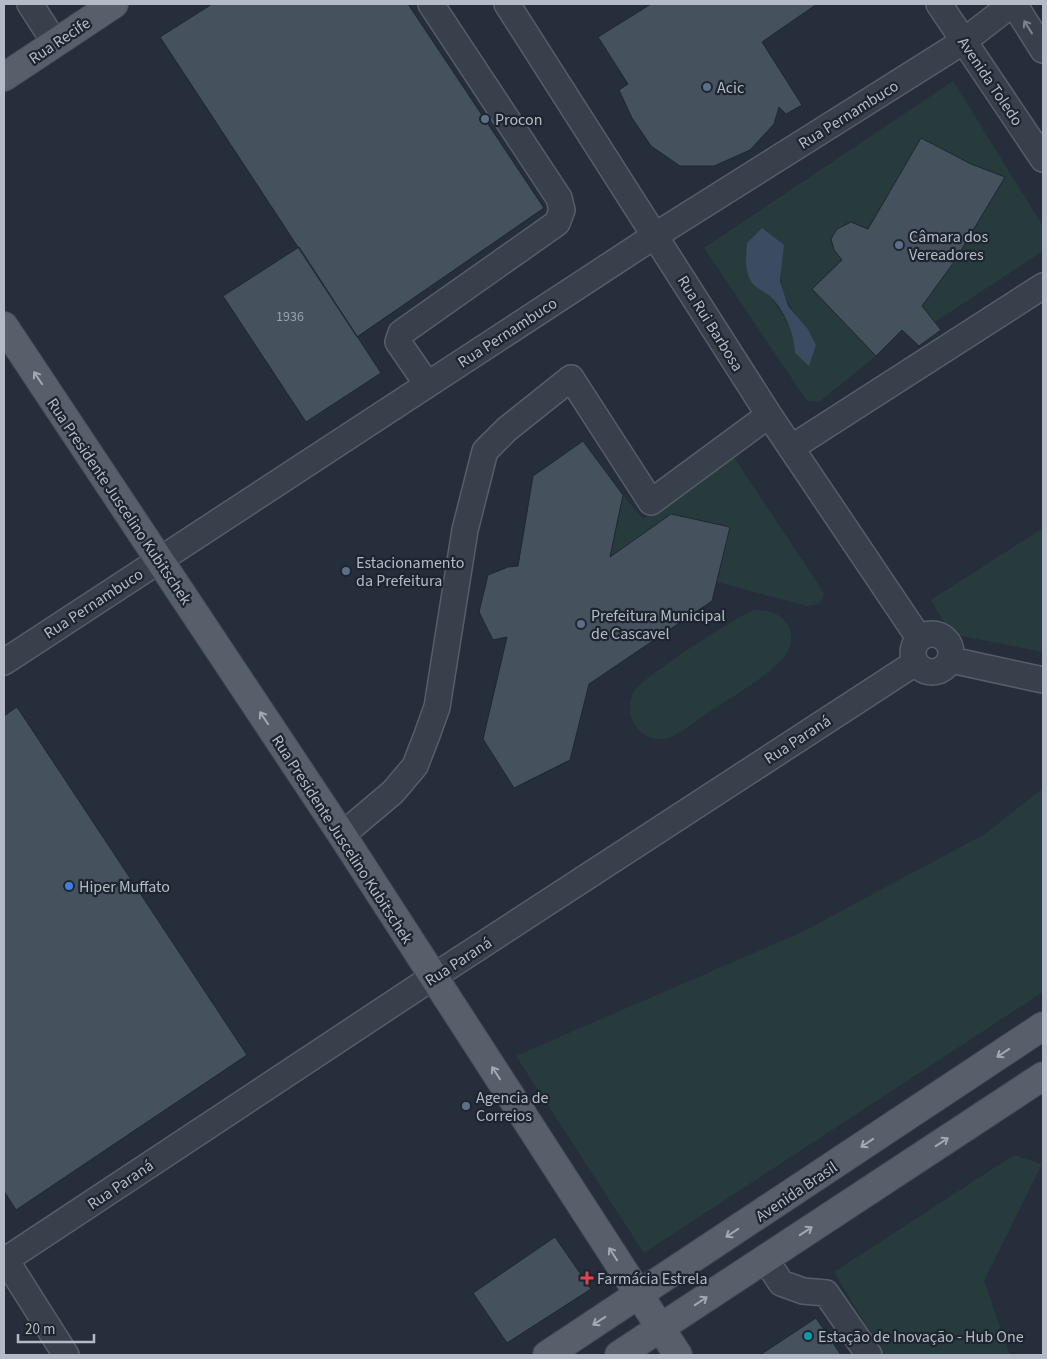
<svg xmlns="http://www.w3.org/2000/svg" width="1047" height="1359" viewBox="0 0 1047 1359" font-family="'Source Sans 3',sans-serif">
  <rect width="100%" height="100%" fill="#252e3a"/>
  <path fill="#283b3c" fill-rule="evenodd" d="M953,81l90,145v25l-108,71 -13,-16 32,-44 51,-85 -34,-13 -50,-26 -53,91 -18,-7 -13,7 -3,21 8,10 -30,29 64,67 -57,46 -12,-1 -103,-153zM784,245c-5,43 -6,49 23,83l-12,25c-1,-25 -12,-37 -25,-57z
    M733,456l84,126 7,12 -5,10 -12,2 -90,-24 12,-55 -58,-13 -61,43 13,-62 20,24z
    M1043,528v124l-92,-18 -20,-34z
    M754,610c14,0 28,3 35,17 3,7 3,15 0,22 -8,20 -64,53 -83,65 -13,8 -28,23 -43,25 -26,2 -41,-26 -29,-48 8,-13 103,-75 120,-81z
    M1043,788v204l-399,261 -128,-197 286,-124 183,-98z
    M1014,1155l28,9 -58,117 26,74h-126l-50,-83z"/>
  <path fill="#3b4b62" d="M762,228l22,17 -4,36 8,25 19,22 9,17 -7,21 -14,-13c-1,-20 -10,-43 -26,-58 -5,-4 -12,-6 -16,-11 -9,-11 -7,-28 -6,-41z"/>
  <path fill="#46515e" stroke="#1f2731" d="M212,4h196l136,204 -187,129 -197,-300z
    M651,4h166l-55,38 40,63 -16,9 -7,-7 -5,17 -24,26 -36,16h-34l-29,-20 -19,-28 -13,-28 9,-6 -30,-47z
    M921,138l50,26 34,13 -51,85 -32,44 19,24 -22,16 -17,-16 -26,26 -64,-67 30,-29 -8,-10 -3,-11 6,-10 14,-7 17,7z
    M299,247l82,126 -75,49 -83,-126z
    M583,441l40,54 -13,62 61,-43 59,13 -18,74 -123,83 -19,76 -56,28 -31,-49 24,-102 -14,3 -14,-28 9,-37 20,-8 10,-1 15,-90z
    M17,707l230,348 -231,155 -12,-19v-475z
    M555,1237l36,52 -84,54 -34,-50z
    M816,1318l25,37h-81z"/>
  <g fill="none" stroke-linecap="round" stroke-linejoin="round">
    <g stroke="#565e68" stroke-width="28">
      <path id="minor" d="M30,4l25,39
        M507,4l262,411 150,223
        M939,4l104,155
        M1014,4l29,46
        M427,384l-29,-42 3,-9 156,-110 5,-13 -3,-12 -128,-194
        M791,448l252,-162
        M913 653a19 19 0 1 1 38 0a19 19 0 1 1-38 0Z
        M951,660l92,20
        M4,662l652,-427 308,-194 48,-37
        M342,835l51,-43 22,-26 12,-31 10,-28 28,-177 20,-79 22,-22 64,-51 80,124 118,-87
        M4,1257l62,98
        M765,1258l16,25 22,8 23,2 43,62
        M4,1261l429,-284 482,-314"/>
    </g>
    <g stroke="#414953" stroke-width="30">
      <path id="major" d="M4,77l110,-73
        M4,326l338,509 336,520
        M547,1355l496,-329
        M619,1355l424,-279"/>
    </g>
    <use href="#minor" stroke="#38404b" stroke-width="25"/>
    <use href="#major" stroke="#565f6a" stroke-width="28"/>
  </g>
  <defs><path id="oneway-shaft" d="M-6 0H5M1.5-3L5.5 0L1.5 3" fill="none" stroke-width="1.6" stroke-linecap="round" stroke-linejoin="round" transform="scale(1.25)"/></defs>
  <use stroke="#7c848f" href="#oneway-shaft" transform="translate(1028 27) rotate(-122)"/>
  <g stroke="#a1a9b4">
    <use href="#oneway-shaft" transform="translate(38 378) rotate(-124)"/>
    <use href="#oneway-shaft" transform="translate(264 718) rotate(-124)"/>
    <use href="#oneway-shaft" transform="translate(1003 1053) rotate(146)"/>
    <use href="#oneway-shaft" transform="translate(496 1073) rotate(-123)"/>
    <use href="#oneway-shaft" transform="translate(942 1142) rotate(-33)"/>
    <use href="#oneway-shaft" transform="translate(867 1143) rotate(146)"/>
    <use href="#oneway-shaft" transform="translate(806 1231) rotate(-33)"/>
    <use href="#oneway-shaft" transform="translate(732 1233) rotate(146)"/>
    <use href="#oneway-shaft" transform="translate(613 1254) rotate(-123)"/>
    <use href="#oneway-shaft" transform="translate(701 1301) rotate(-34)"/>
    <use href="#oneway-shaft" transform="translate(599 1321) rotate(147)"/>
  </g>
  <g fill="#5c6f8a" stroke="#1d252f" stroke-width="2">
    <circle cx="707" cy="87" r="5"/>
    <circle cx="485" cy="119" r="5"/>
    <circle cx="899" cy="245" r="5"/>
    <circle cx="346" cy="571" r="5"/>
    <circle cx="581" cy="624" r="5"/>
    <circle cx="466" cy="1106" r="5"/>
  </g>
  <circle fill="#3f7fe0" stroke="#1d252f" stroke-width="2" cx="69" cy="886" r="5"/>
  <path fill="#e0444e" stroke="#1d252f" stroke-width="2" d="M584.5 1270.5h5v5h5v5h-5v5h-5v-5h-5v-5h5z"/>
  <circle fill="#0f9aa8" stroke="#1d252f" stroke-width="2" cx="808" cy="1336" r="5"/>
  <g text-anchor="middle" stroke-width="4.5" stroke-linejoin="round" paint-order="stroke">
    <g font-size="14" fill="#98a0ac">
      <text x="290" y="321">1936</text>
    </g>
    <g font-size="16" fill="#b4bbc6" stroke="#1d252f">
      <text transform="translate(59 40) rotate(-34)" y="6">Rua Recife</text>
      <text transform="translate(991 81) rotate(56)" y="6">Avenida Toledo</text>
      <text transform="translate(848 114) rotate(-32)" y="6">Rua Pernambuco</text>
      <text transform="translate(711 323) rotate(58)" y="6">Rua Rui Barbosa</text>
      <text transform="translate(507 332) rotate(-33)" y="6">Rua Pernambuco</text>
      <text transform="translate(120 501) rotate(56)" y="6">Rua Presidente Juscelino Kubitschek</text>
      <text transform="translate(93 603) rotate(-33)" y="6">Rua Pernambuco</text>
      <text transform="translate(797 739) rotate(-33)" y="6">Rua Paraná</text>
      <text transform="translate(343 839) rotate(57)" y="6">Rua Presidente Juscelino Kubitschek</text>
      <text transform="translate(458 961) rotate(-33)" y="6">Rua Paraná</text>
      <text transform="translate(120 1184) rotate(-34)" y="6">Rua Paraná</text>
      <text transform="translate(796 1191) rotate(-34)" y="6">Avenida Brasil</text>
    </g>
    <g font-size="16" fill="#b4bbc6" stroke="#1d252f" text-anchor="start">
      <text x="717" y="93">Acic</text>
      <text x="495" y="125">Procon</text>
      <text x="909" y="242">Câmara dos<tspan x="909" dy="18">Vereadores</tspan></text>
      <text x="356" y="568">Estacionamento<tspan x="356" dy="18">da Prefeitura</tspan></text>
      <text x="591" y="621">Prefeitura Municipal<tspan x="591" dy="18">de Cascavel</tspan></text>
      <text x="79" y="892">Hiper Muffato</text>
      <text x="476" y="1103">Agencia de<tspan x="476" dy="18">Correios</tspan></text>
      <text x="597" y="1284">Farmácia Estrela</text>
      <text x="818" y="1342">Estação de Inovação - Hub One</text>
    </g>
  </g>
  <rect width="1047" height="1359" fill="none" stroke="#b4bbc6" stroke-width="10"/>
  <path d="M18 1334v8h76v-8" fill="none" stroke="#b4bbc6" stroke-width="2.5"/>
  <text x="25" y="1334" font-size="15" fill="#b4bbc6" stroke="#1d252f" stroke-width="4" paint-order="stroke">20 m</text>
</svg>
